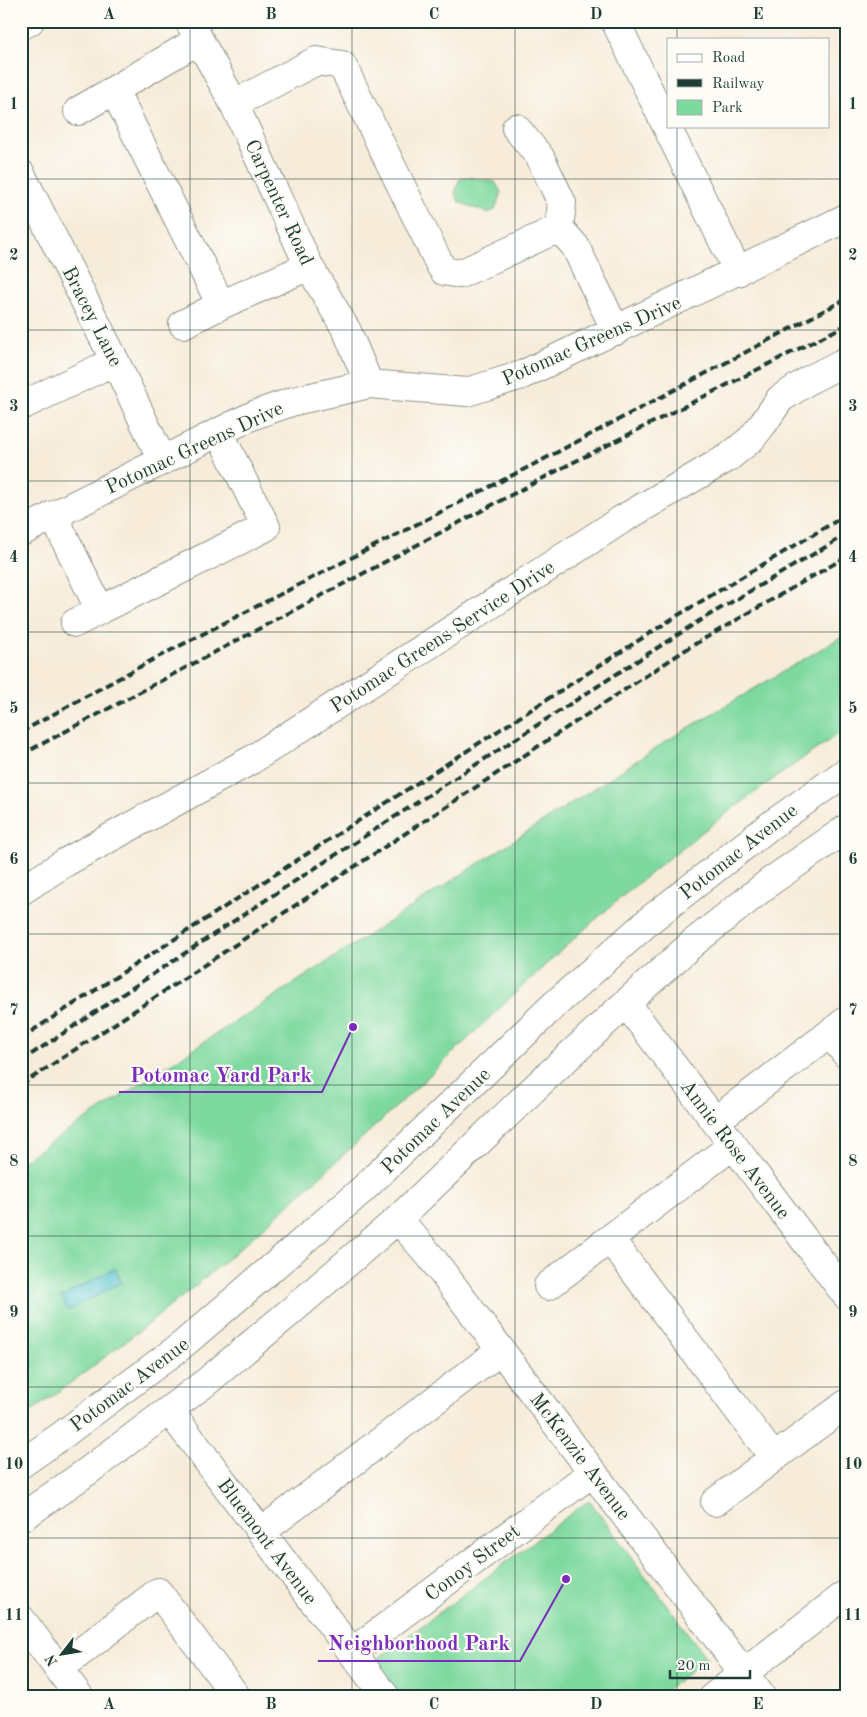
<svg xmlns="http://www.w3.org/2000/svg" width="867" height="1717" viewBox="0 0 867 1717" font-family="'Old Standard TT',serif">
  <rect width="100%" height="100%" fill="#fdfcf7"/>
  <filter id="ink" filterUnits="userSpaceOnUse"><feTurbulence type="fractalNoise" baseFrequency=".02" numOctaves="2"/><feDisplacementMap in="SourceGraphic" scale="10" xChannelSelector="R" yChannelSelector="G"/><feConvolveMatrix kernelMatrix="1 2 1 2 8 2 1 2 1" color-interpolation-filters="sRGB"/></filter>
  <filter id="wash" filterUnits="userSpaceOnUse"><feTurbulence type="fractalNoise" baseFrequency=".0096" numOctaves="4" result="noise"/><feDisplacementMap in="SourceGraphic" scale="20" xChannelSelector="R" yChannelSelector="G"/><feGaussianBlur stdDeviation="1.12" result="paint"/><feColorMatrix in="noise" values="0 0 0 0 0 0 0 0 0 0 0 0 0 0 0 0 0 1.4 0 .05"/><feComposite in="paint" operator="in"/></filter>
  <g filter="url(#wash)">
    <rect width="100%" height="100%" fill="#f7ecda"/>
    <path fill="#7ed99f" stroke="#4e8b6a" d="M467,177l28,5 6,10 -6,18 -8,3 -28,-11 -4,-8 4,-14z
      M846,634v95c-102,68 -200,143 -290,226 -49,45 -96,92 -145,138 -54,50 -109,100 -164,149 -72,63 -148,121 -226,177v-257l189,-124 463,-301z
      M589,1500l118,159 -49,37h-257l-26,-35z"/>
    <path fill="#57c3cf" stroke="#3b8082" d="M115,1268l7,14 -54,29 -7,-14z"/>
  </g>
  <g filter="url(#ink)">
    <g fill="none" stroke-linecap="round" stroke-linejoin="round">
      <g stroke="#8b9487" stroke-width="30">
        <path id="minor" d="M189,21l45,83 75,162 38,65 22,53
          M615,21l123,251
          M21,26l9,-5
          M199,40l-85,50 107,215 88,-39
          M234,104l82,-43 26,4 98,200 4,6 16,3 99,-46 16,18 41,85
          M78,111l36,-21
          M516,128l24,29 22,46 -3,25
          M21,174l94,187 47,99
          M183,324l38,-19
          M21,406l94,-45
          M53,515l47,95 166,-83 -47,-95
          M21,532l198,-100 35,-17 40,-14 75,-17 98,8 55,-17 324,-157
          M75,623l25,-13
          M21,891l45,-29 187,-103 368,-239 108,-63 22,-18 12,-15 17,-25 29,-19 37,-19
          M626,1003l220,292
          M830,1033l16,21
          M715,1121l131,-100
          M398,1219l32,37 331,440
          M610,1239l164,219
          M548,1286l185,-141
          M169,1410l216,286
          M21,1464l40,-28 120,-90 114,-98 67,-58 191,-184 98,-87 120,-94 75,-53
          M715,1502l131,-98
          M21,1518l67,-47 117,-88 85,-71 108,-93 144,-138 84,-78 67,-60 78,-62 75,-52
          M261,1532l240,-182
          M21,1619l58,77
          M352,1652l241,-180
          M59,1669l99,-77 78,104
          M714,1696l132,-102"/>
      </g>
      <use href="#minor" stroke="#fff" stroke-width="28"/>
      <path stroke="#1f3d34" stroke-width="4" stroke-dasharray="8 4" stroke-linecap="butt" d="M21,732l133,-73 394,-202 298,-158
        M21,755l543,-288 282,-142
        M21,1038l654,-421 171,-102
        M21,1061l257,-169 421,-271 147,-86
        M21,1085l669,-438 156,-90"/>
    </g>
  </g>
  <path fill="none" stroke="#1f3d34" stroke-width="1" stroke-opacity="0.55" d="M190,21v1675M352,21v1675M515,21v1675M677,21v18M677,126v1570M21,179h825M21,330h825M21,481h825M21,632h825M21,783h825M21,934h825M21,1085h825M21,1236h825M21,1387h825M21,1538h825"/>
  <g text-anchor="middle" stroke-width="4.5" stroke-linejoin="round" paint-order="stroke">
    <g font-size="20" fill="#1f3d34" stroke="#fdfcf7">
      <text transform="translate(280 202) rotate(65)" y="7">Carpenter Road</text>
      <text transform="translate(93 316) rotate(63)" y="7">Bracey Lane</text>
      <text transform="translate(591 340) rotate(-24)" y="7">Potomac Greens Drive</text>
      <text transform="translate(194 447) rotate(-25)" y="7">Potomac Greens Drive</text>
      <text transform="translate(442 636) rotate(-33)" y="7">Potomac Greens Service Drive</text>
      <text transform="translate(738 851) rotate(-38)" y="7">Potomac Avenue</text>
      <text transform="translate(435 1120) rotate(-44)" y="7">Potomac Avenue</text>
      <text transform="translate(736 1149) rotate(53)" y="7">Annie Rose Avenue</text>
      <text transform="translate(129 1384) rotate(-37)" y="7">Potomac Avenue</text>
      <text transform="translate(581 1456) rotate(53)" y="7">McKenzie Avenue</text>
      <text transform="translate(268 1541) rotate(53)" y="7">Bluemont Avenue</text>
      <text transform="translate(472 1562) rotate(-37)" y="7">Conoy Street</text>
    </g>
  </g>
  <path fill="none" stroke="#7b2cbf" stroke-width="2" d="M353 1027L322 1092H119M566 1579L520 1661H318"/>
  <g fill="#7b2cbf" stroke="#fdfcf7" stroke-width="2">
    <circle cx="353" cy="1027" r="5"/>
    <circle cx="566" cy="1579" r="5"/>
  </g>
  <g font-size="21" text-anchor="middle" font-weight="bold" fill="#7b2cbf" stroke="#fdfcf7" stroke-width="4.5" stroke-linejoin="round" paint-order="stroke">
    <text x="221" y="1082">Potomac Yard Park</text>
    <text x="419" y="1650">Neighborhood Park</text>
  </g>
  <rect width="867" height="1717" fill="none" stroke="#fdfcf7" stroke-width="55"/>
  <rect x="667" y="38" width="162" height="90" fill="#fdfcf7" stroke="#a4b0a9"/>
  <rect x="677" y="54" width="25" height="8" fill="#ffffff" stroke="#a4b0a9"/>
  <text x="712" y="62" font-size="15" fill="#1f3d34">Road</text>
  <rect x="677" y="79" width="25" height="8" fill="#1f3d34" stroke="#a4b0a9"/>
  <text x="712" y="88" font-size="15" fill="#1f3d34">Railway</text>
  <rect x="677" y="100" width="25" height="15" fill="#7ed99f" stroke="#a4b0a9"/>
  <text x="712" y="112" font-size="15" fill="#1f3d34">Park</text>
  <g transform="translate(62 1654) rotate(239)" stroke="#fdfcf7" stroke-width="4" paint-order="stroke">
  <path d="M0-4L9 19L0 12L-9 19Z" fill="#1f3d34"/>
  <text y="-8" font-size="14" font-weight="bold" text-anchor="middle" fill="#1f3d34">N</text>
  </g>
  <path d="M670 1670v8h80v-8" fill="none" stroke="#1f3d34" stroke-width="2.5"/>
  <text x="677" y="1670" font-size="15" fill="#1f3d34" stroke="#fdfcf7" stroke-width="4" paint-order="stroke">20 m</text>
  <rect x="28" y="28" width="812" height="1662" fill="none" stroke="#1f3d34" stroke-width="2"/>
  <g font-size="16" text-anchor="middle" font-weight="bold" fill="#1f3d34">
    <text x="109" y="19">A</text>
    <text x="271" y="19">B</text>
    <text x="434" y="19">C</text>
    <text x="596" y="19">D</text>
    <text x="758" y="19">E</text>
    <text x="14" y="109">1</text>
    <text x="853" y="109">1</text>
    <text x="14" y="260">2</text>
    <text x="853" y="260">2</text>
    <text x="14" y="411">3</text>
    <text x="853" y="411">3</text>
    <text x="14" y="562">4</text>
    <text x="853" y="562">4</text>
    <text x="14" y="713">5</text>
    <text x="853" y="713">5</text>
    <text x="14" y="864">6</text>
    <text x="853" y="864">6</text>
    <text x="14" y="1015">7</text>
    <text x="853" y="1015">7</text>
    <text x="14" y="1166">8</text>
    <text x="853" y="1166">8</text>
    <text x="14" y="1317">9</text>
    <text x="853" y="1317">9</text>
    <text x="14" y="1469">10</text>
    <text x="853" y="1469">10</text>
    <text x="14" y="1620">11</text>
    <text x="853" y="1620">11</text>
    <text x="109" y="1709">A</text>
    <text x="271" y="1709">B</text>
    <text x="434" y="1709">C</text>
    <text x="596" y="1709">D</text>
    <text x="758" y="1709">E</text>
  </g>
</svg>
